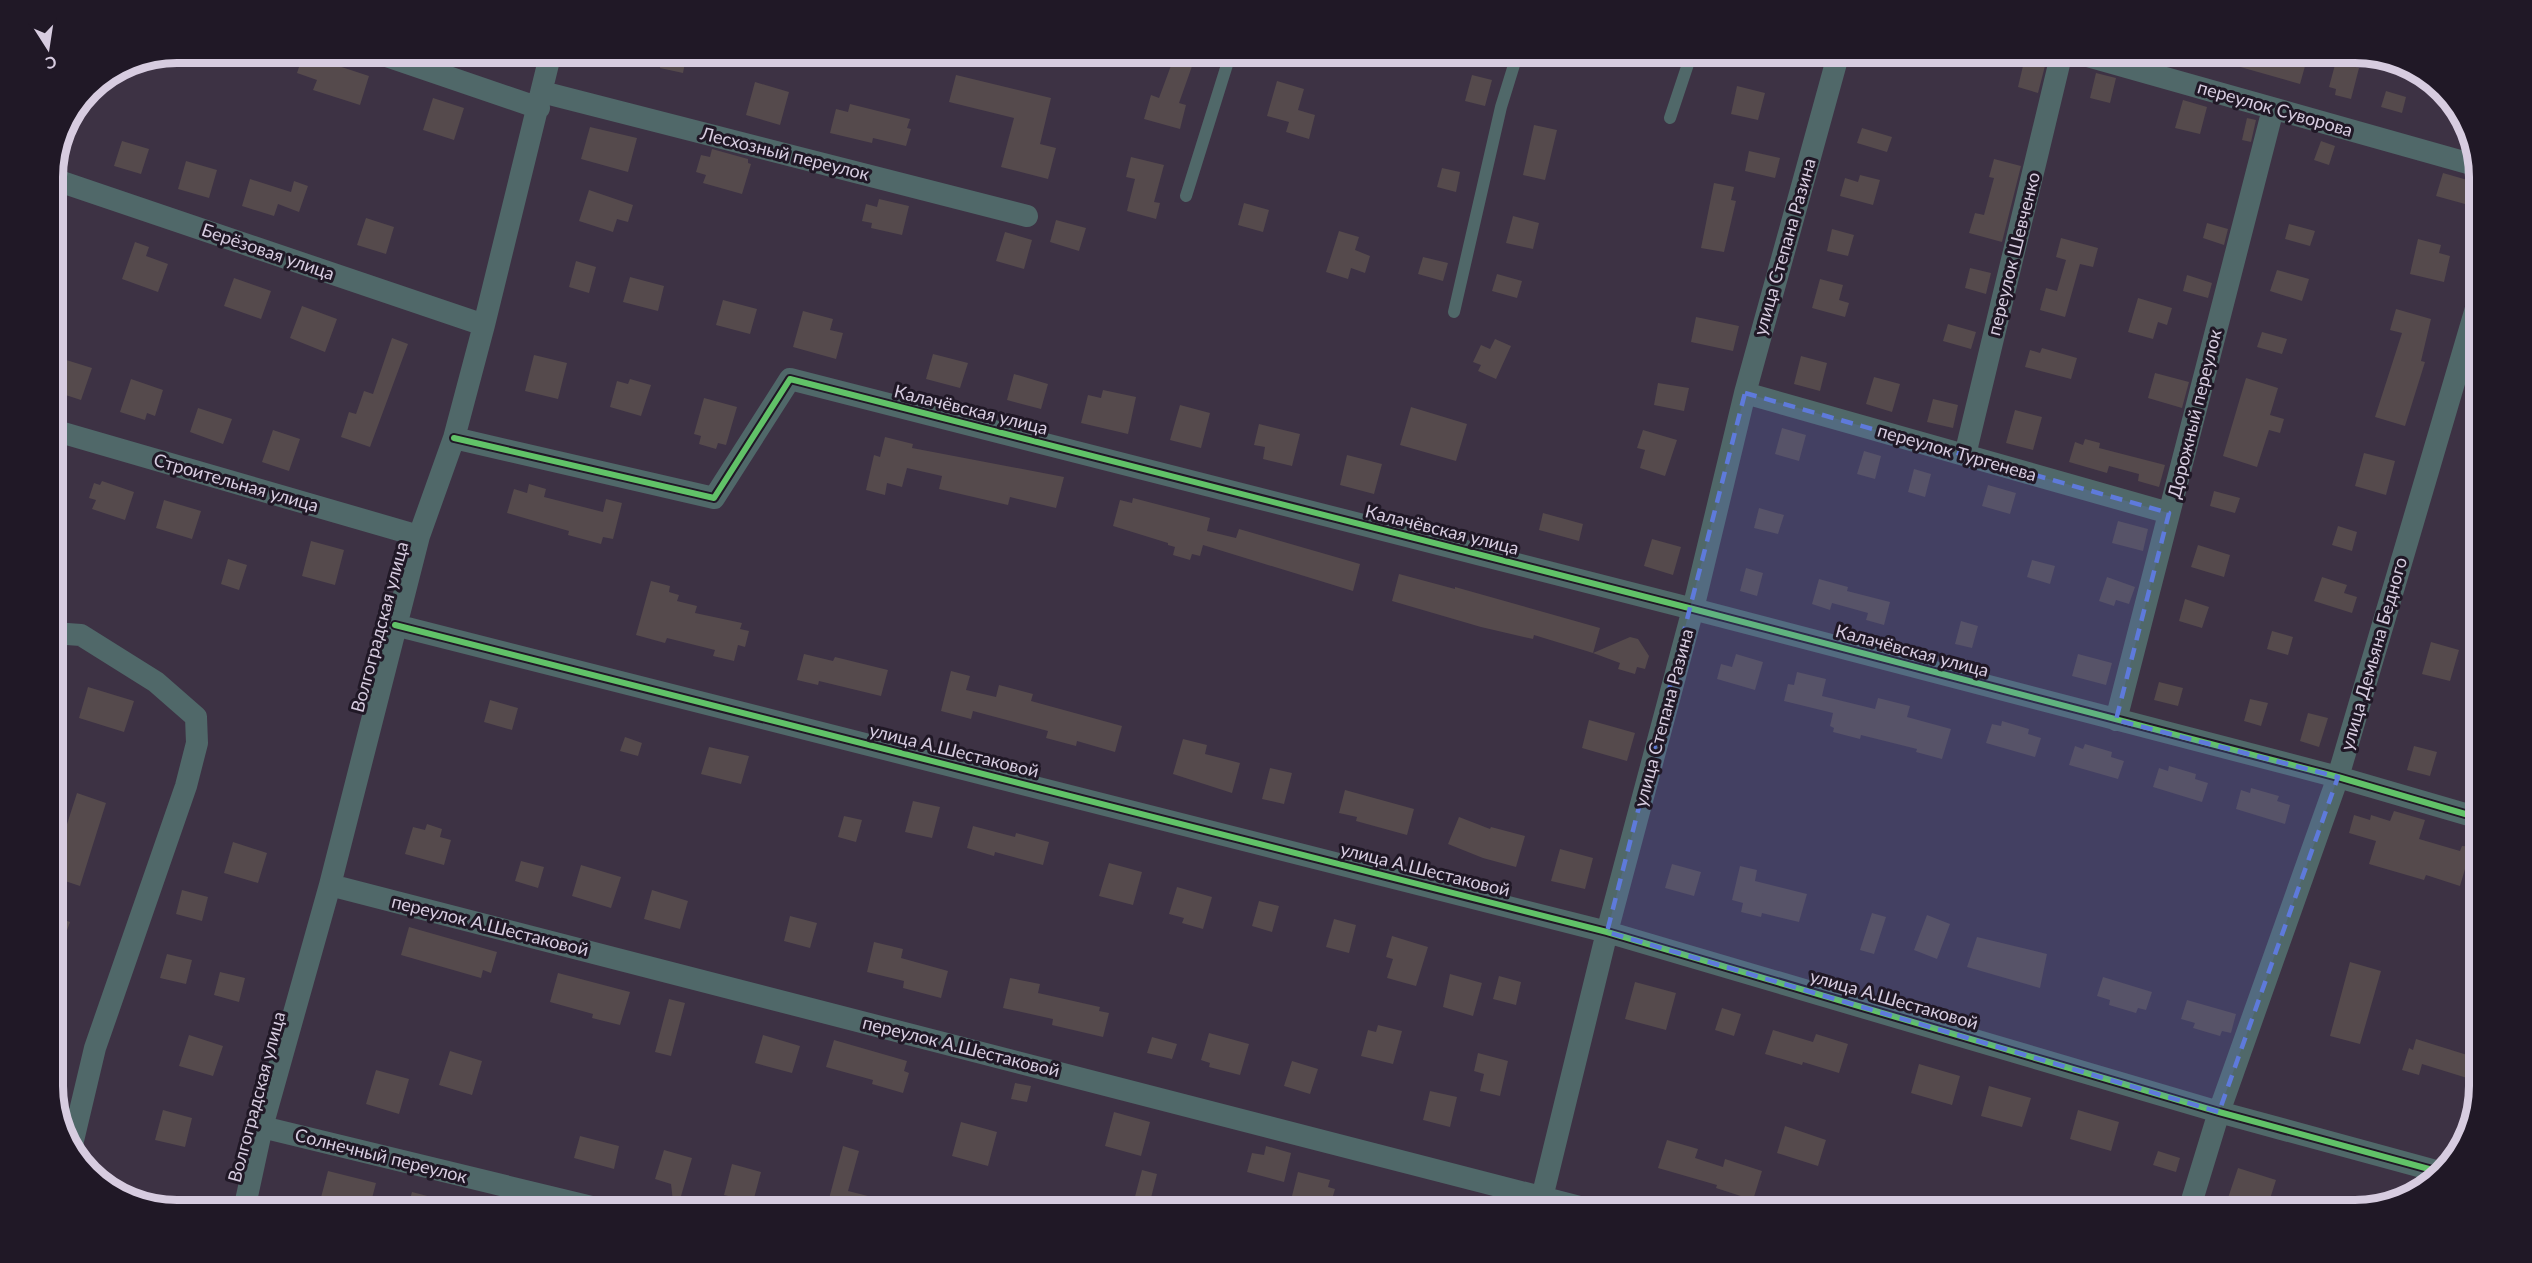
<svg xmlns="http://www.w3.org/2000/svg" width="2532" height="1263" viewBox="0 0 2532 1263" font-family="Lato,sans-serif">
  <rect width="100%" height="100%" fill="#3d3244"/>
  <path fill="#554a4c" d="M304,52l14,4 -1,3 52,17 -9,29 -47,-15 4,-10 -20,-7z
    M663,52h24l-4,21 -23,-5z
    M1176,52h21l-18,51 7,2 -6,24 -36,-10 7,-24 8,3z
    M2206,52h74l27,7 -7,25 -95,-27z
    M2026,53l21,5 -9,35 -20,-6z
    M2336,61l23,7 -8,31 -16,-4 1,-6 -7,-2z
    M2096,73l20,5 -6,25 -20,-5z
    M956,75l95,23 -11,46 16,4 -8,31 -47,-12 13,-49 -65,-16z
    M1472,75l20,5 -7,26 -20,-5z
    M1277,81l27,8 -6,21 17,5 -6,24 -23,-7 3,-10 -22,-6z
    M755,82l34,10 -9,33 -34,-10z
    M1737,86l28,7 -7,27 -27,-6z
    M2386,91l20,6 -4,16 -21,-6z
    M433,98l31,10 -10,32 -31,-10z
    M2183,100l24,7 -7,27 -25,-6z
    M850,104l60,15 -3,9 4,1 -5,17 -33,-8 -1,5 -42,-10 6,-24 12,3z
    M2247,118l9,2 -5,22 -9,-2z
    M1534,125l23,5 -12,50 -22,-5z
    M590,127l47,11 -9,34 -47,-13z
    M1862,128l30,9 -5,15 -30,-9z
    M122,141l27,8 -8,25 -27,-8z
    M2321,141l14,5 -6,19 -15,-5z
    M712,149l36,10v4l3,1 -9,30 -39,-11 3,-8 -10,-3 5,-17 9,2z
    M1749,151l31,7 -5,20 -30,-7z
    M1131,157l33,8 -10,37 6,1 -4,16 -29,-8 8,-32 -9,-2z
    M1994,159l27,7 -19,76 -33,-9 6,-20 9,2 10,-37 -5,-1z
    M186,161l31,9 -8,28 -31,-9z
    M1442,168l18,4 -4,20 -19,-5z
    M2443,173l28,8 -6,23 -29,-8z
    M1860,175l20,5 -7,25 -33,-9 5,-18 13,4z
    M250,179l41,13 3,-11 14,5 -9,26 -21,-8 -4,12 -32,-10z
    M1714,183l20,4 -3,13 5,1 -12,51 -23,-4z
    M589,190l44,15 -5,17 -11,-3 -4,13 -34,-11z
    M879,199l30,7 -7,29 -31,-7 1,-5 -10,-2 4,-17 11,3z
    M1244,203l25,7 -6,22 -25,-7z
    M1513,216l26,7 -6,26 -27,-6z
    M366,218l28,9 -8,27 -29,-9z
    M1056,220l30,8 -7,23 -29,-9z
    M2207,223l21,6 -4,16 -21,-7z
    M2289,224l26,7 -5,15 -25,-7z
    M1832,229l22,6 -6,21 -21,-5z
    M1339,231l20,6 -4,13 15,6 -5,17 -14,-5 -3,11 -22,-7z
    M1005,232l27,8 -8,29 -28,-8z
    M2061,238l37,10 -5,19 -13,-3 -15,53 -25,-7 6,-22 11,3 9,-31 -10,-3z
    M2418,239l23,6 -2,8 11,3 -6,26 -34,-8z
    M135,242l14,5 -3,9 22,8 -10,28 -36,-13z
    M1423,257l25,6 -5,18 -25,-7z
    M576,261l20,6 -7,26 -20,-6z
    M1970,268l21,5 -5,21 -21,-6z
    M2277,270l32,9 -7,22 -32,-10z
    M1497,274l25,7 -5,17 -25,-7z
    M2187,275l25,8 -4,15 -25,-7z
    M630,277l34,9 -6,25 -35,-9z
    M234,278l37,13 -10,28 -37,-13z
    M1820,279l23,6 -4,15 10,3 -4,14 -33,-9z
    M2138,298l34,10 -5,17 -9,-3 -5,17 -25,-7z
    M723,300l34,9 -7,25 -34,-9z
    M302,306l35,13 -12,33 -35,-14z
    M2396,309l35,10 -10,42 4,1 -20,64 -30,-9 27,-84 -12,-3z
    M803,311l30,8 -3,11 13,3 -7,26 -43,-12z
    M1696,317l43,9 -6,25 -42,-9z
    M1948,324l28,8 -5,17 -28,-8z
    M2262,332l25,7 -5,15 -25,-7z
    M392,338l16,6 -38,103 -29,-10 8,-25 7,2 8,-23 9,3z
    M1495,339l16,7 -15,33 -18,-8 3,-6 -8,-3 8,-17 9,4z
    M2042,348l35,10 -6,21 -46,-12 5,-17 10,3z
    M933,354l35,9 -8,25 -34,-9z
    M534,355l33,8 -9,36 -33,-8z
    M1801,356l26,7 -7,28 -26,-7z
    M63,359l29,9 -11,32 -28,-9z
    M2155,373l34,9 -7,26 -34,-10z
    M1014,374l34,10 -7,25 -34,-9z
    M1874,377l26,7 -8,28 -26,-8z
    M2246,378l32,10 -8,27 14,4 -4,14 -11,-3 -12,37 -34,-11z
    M131,379l32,11 -8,26 -8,-3 -2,7 -25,-8z
    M630,379l21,6 -10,31 -31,-9 7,-26 11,3z
    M1658,383l31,5 -5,23 -30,-6z
    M1103,390l33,7 -8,37 -47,-11 7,-28 13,3z
    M704,398l33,9 -11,38 -8,-2 -2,6 -17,-5 2,-8 -7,-2z
    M1933,399l25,6 -5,23 -26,-6z
    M1180,405l30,8 -9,35 -31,-8z
    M1411,407l56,17 -11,37 -56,-16z
    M198,408l34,11 -9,25 -33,-12z
    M2015,410l27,7 -9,33 -27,-7z
    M1259,424l41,10 -8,32 -29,-7 2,-12 -11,-2z
    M1782,428l24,7 -7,26 -24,-7z
    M273,430l27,9 -11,32 -27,-9z
    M1643,430l34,10 -12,36 -25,-8 5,-18 -8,-2z
    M885,437l28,7 -1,4 152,29 -8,31 -46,-11 -2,8 -69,-16 3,-13 -35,-8 -5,19 -15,-4 -2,12 -19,-5 8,-35 6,2z
    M2085,439l15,4 -1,5 66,17 -6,22 -21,-6 1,-7 -30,-8 -2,7 -38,-11 6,-20 8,3z
    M1864,451l17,5 -6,23 -18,-5z
    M2364,453l31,8 -9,34 -31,-9z
    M1347,455l35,9 -8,30 -34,-9z
    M1914,469l17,5 -6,23 -17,-5z
    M102,481l32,11 -9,28 -33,-11 4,-9 -7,-2 5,-15 6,2z
    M529,484l17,5 -2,8 59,15 3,-13 16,4 -9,36 -10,-2 -2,7 -33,-9 1,-4 -62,-18 7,-24 13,4z
    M1988,485l28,8 -6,21 -28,-8z
    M2214,491l26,7 -5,15 -25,-7z
    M1133,498l77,20 -3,13 29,7 3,-9 121,35 -7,27 -150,-46 -3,11 -8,-2 -2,6 -17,-5 2,-8 -7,-2v-2l-55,-17 7,-26 12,3z
    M164,500l37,11 -9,28 -36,-11z
    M1759,508l25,7 -6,19 -24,-6z
    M1543,513l40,11 -4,17 -40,-11z
    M2118,521l30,8 -5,22 -31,-8z
    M2338,526l19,6 -5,19 -20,-6z
    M1652,539l29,8 -8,28 -29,-9z
    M311,541l33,9 -9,35 -33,-9z
    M2198,545l32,10 -6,22 -33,-10z
    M228,559l19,6 -8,25 -18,-6z
    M2032,560l23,6 -5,18 -23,-7z
    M1746,568l17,5 -6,23 -17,-5z
    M1399,574l56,15v-2l145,41 -7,25 -59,-18 -1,4 -52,-12 -89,-26z
    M2107,577l28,10 -6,17 -13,-4 -2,6 -15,-5z
    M2322,577l25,8 -3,8 13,4 -5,16 -38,-12z
    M1819,579l29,8 -1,4 43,11 -6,23 -18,-5 2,-7 -36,-10 -2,7 -18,-6z
    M651,581l19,5 -1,6 10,3 -2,6 20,5 -2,7 47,10 -2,6 9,2 -4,16 -7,-2 -4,16 -21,-5 2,-6 -48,-12 -2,5 -29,-8z
    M2185,599l24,8 -7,21 -23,-7z
    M1961,621l17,5 -6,22 -17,-4z
    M2272,631l21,6 -5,18 -21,-6z
    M1630,637l8,2 11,17 -4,13 -8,-2 -2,7 -17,-5 2,-6 -27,-10z
    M2431,642l28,8 -9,31 -28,-7z
    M804,654l29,7 2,-4 53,13 -7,26 -62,-15 -1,4 -21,-5z
    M1736,654l27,8 -8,28 -38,-11 4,-15 11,3z
    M2078,654l34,9 -6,22 -34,-9z
    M951,671l19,5 -4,14 30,7 3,-12 34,9 -2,7 91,25 -7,26 -38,-11 -1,5 -30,-8 2,-7 -75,-20 -2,8 -30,-8z
    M1797,672l29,7 -4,17 53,13 3,-11 32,8 -3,11 44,12 -9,30 -26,-7 1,-3 -56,-14 -1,4 -27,-7 1,-4 -4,-2 3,-13 -49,-12 4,-17 6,1z
    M2159,682l24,6 -5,18 -24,-6z
    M88,687l46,14 -10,31 -45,-14z
    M2250,699l18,4 -7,23 -17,-5z
    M490,700l28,8 -6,22 -28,-8z
    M2308,713l20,5 -9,29 -19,-6z
    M1589,720l46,13 -8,28 -45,-13z
    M2002,721l27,8 -1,5 13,4 -6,19 -49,-14 6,-19 9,2z
    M625,737l17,6 -4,13 -18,-5z
    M1183,739l24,6 -2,9 35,9 -8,30 -59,-19z
    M2085,744l27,8 -1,5 13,4 -6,18 -49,-14 6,-19 8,3z
    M2414,746l23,6 -7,24 -23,-6z
    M709,747l40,9 -8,28 -40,-10z
    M2169,766l27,8 -1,5 13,4 -6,19 -49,-15 6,-19 9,3z
    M1270,768l22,5 -8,31 -22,-5z
    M2251,788l28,8 -2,5 13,4 -5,19 -49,-15 5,-19 9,3z
    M1345,790l69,19 -7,26 -51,-14 1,-4 -18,-4z
    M77,793l29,10 -26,83 -27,-9v-9z
    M913,801l27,6 -8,31 -27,-6z
    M2394,811l31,9 -6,19 41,12 2,-5 17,1v27l-14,-5 -5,17 -34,-11 -2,5 -55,-16 7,-23 -27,-8 5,-18 16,5 1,-5 19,6z
    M844,816l18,4 -6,22 -18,-5z
    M1459,817l31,12 1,-2 34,9 -9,31 -33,-9 -35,-14z
    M427,824l15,5 -2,8 11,3 -7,25 -39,-11 8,-27 12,3z
    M973,826l42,11 1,-4 33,9 -6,23 -48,-13 -1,4 -27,-8z
    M233,842l34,11 -9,30 -34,-10z
    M1560,849l33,9 -8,31 -34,-8z
    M521,861l23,6 -6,21 -23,-7z
    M1109,863l33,9 -9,33 -34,-9z
    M1672,864l29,8 -7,24 -29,-8z
    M581,865l40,12 -10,31 -39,-12z
    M1740,866l17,4 -2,11 52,13 -8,28 -37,-9 -1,4 -20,-5 2,-9 -11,-3z
    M1177,887l35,10 -9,32 -21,-6 2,-5 -15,-4z
    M182,890l26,7 -6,24 -26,-7z
    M652,890l36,11 -8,28 -36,-10z
    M1259,901l20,5 -7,26 -20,-6z
    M1872,913l14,4 -12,37 -14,-4z
    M1927,915l23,9 -13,35 -23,-9z
    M53,916l17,6 -15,42h-2z
    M790,916l27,7 -7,25 -26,-7z
    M1334,919l22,6 -7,28 -23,-6z
    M409,927l88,25 -6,21 -8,-3 -2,8 -80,-23z
    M1392,936l36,11 -12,39 -29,-8 6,-19 -7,-2z
    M1977,937l70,17 -7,34 -73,-21z
    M874,942l29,7 -2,9 47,13 -7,27 -38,-10 1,-7 -37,-9z
    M167,954l25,6 -6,24 -26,-6z
    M2350,962l31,9 -21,73 -30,-8z
    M220,972l25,6 -6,24 -25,-7z
    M558,973l72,19 -10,33 -28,-7 1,-4 -43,-12z
    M1450,974l32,9 -9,33 -30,-9z
    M1499,976l22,6 -5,23 -23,-6z
    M2103,977l49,15 -6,18 -8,-2 -2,5 -27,-8 1,-5 -13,-4z
    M1010,978l30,6 -2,9 62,14 -1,4 10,2 -6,24 -51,-12 1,-6 -50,-11z
    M1635,982l41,11 -10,37 -41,-11z
    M669,999l16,4 -14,53 -16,-4z
    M2187,1000l49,14 -5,19 -9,-2 -2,5 -27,-8 2,-5 -14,-4z
    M1722,1008l19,6 -7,22 -19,-6z
    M1378,1025l24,6 -9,33 -32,-8 7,-26 8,2z
    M1773,1030l40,12 3,-8 32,10 -9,29 -36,-11 -1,3 -37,-11z
    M1209,1033l40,11 -9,31 -31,-8 1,-4 -9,-3z
    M189,1035l34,11 -10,30 -34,-10z
    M763,1035l37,11 -8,27 -37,-10z
    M1152,1037l25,7 -5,15 -25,-6z
    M2416,1039l64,20v23l-58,-18 -3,11 -17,-5 7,-22 4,2z
    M834,1040l73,21 -3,10 5,2 -6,20 -31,-9 1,-4 -47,-13z
    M450,1051l32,10 -10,34 -33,-10z
    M1478,1053l30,8 -8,35 -20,-5 4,-17 -10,-3z
    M1292,1061l26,8 -8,25 -26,-8z
    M1919,1064l41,12 -8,29 -41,-12z
    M376,1070l33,9 -10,35 -33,-10z
    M1015,1083l16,3 -4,16 -16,-3z
    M1989,1086l42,12 -9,29 -41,-11z
    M1430,1091l27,6 -7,30 -27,-7z
    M163,1110l29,8 -7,29 -30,-7z
    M2078,1110l41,12 -8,29 -41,-12z
    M1114,1112l36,10 -9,34 -36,-10z
    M961,1122l36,10 -9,34 -36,-10z
    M1785,1126l41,14 -8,26 -41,-13z
    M580,1136l39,10 -5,23 -40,-11z
    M1667,1140l31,9 -3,9 28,9 2,-8 37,12 -9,29 -37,-12 1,-3 -59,-17z
    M843,1146l16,5 -11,40 56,14 -1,5h-77z
    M1266,1146l25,7 -7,29 -37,-10 5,-19 12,2z
    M664,1150l28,8 -15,52h-3l-3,-26 -16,-5z
    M2158,1151l22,7 -4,14 -23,-7z
    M732,1164l29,8 -8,30 -29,-7z
    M2238,1168l38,12 -7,22 -7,-1 -2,7 -32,-10z
    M1142,1170l15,4 -9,36 -16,-2z
    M328,1171l48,12 -7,27h-42l1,-3 -9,-2z
    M1298,1172l32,8 -2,7 7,2 -6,21h-15l-24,-6z
    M412,1192l50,13 -1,5h-54z"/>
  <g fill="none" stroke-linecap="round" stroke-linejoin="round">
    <path stroke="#506869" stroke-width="12" d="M1670,118l22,-66
      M1186,196l45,-144
      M1454,312l47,-205 17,-55"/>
    <path stroke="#506869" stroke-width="22" d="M375,52l164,56
      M2073,52l405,114
      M542,92l485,124
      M53,179l431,146
      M1745,393l424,120
      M53,430l366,106
      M454,438l260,60 76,-119 903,230 645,168 141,41
      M1965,455l97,-403
      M395,625l1212,307 612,180 221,60
      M53,633l28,2 75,47 40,35 1,26 -11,43 -91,262 -24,101
      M2116,720l157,-611
      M330,885l1261,325
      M262,1127l342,83
      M244,1210l18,-83 68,-242 89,-349 35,-98 30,-113 67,-273
      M1539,1210l68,-278 86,-323 52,-216 94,-341
      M2189,1210l30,-98 119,-335 141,-479"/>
    <g stroke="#201826" stroke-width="10">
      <path id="cycleway" d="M454,438l260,60 76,-119 903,230 645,168 141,41
        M395,625l1212,307 612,180 221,60"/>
    </g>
    <use href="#cycleway" stroke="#61c268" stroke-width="6"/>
  </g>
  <path fill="#5e7adb" fill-opacity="0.2" stroke="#5e7adb" stroke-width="4.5" stroke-dasharray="12 8" stroke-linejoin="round" d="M1745,393l424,120 -53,207 222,57 -119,335 -612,-180z"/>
  <g text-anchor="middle" stroke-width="6" stroke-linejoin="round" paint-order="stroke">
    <g font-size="18" fill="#d7cce0" stroke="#201826">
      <text transform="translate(2275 109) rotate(16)" y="6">переулок Суворова</text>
      <text transform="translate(785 154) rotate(14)" y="6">Лесхозный переулок</text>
      <text transform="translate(1785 247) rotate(-74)" y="6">улица Степана Разина</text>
      <text transform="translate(268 252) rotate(19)" y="6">Берёзовая улица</text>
      <text transform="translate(2014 254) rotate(-76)" y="6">переулок Шевченко</text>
      <text transform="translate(971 410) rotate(14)" y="6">Калачёвская улица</text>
      <text transform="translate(2195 414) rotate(-76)" y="6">Дорожный переулок</text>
      <text transform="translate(1957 453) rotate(16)" y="6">переулок Тургенева</text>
      <text transform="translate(236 483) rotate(16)" y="6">Строительная улица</text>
      <text transform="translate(1442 530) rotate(14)" y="6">Калачёвская улица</text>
      <text transform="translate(380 627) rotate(-75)" y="6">Волгоградская улица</text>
      <text transform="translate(1912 651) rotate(15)" y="6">Калачёвская улица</text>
      <text transform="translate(2374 654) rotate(-74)" y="6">улица Демьяна Бедного</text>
      <text transform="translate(1664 718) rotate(-75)" y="6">улица Степана Разина</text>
      <text transform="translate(954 751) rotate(14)" y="6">улица А.Шестаковой</text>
      <text transform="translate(1425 870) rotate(14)" y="6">улица А.Шестаковой</text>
      <text transform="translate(490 926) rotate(14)" y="6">переулок А.Шестаковой</text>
      <text transform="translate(1894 1000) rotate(16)" y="6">улица А.Шестаковой</text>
      <text transform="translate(961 1047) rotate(14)" y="6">переулок А.Шестаковой</text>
      <text transform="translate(257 1097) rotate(-75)" y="6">Волгоградская улица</text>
      <text transform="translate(381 1156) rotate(14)" y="6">Солнечный переулок</text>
    </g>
  </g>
  <path d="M0 0H2532V1263H0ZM177 63H2355A114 114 0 0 1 2469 177V1086A114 114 0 0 1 2355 1200H177A114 114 0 0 1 63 1086V177A114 114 0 0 1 177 63Z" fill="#201826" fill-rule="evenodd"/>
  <path fill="none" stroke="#d7cce0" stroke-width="8" d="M177 63H2355A114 114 0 0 1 2469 177V1086A114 114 0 0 1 2355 1200H177A114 114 0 0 1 63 1086V177A114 114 0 0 1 177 63Z"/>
  <g transform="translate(48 48) rotate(168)" stroke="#201826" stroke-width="4.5" paint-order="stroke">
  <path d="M0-4.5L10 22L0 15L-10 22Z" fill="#d7cce0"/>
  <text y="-9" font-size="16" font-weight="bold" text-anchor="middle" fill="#d7cce0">С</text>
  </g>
</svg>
